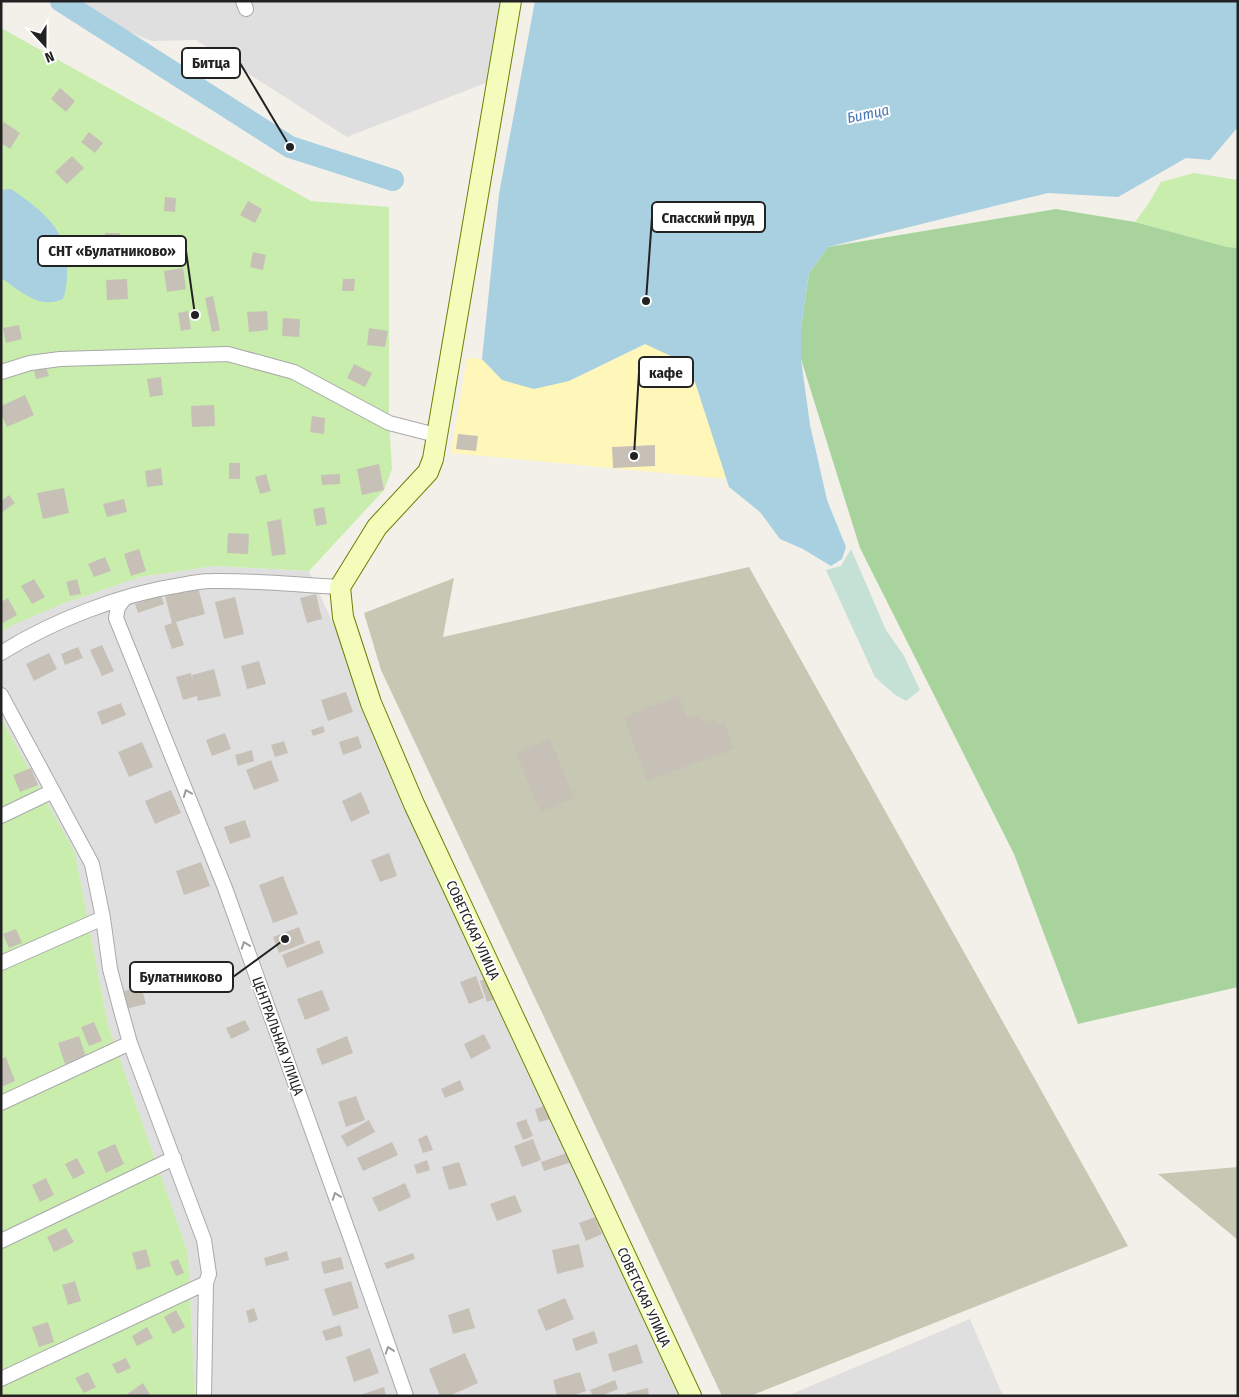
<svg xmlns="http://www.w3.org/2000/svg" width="1239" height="1397" viewBox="0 0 1239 1397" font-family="'Fira Sans Condensed',sans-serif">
  <rect width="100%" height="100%" fill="#f2f0e8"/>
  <path fill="#e0dfdf" d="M50,1h452l-14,81 -141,55 -151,-97 -44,1z
    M214,566l95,5 380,825h-494l-7,-143 -80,-228 -33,-172 -74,-135v-86l12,-7 49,-21 78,-27z
    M970,1319l33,77h-216z"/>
  <path fill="#c6c8b3" d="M749,567l379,679 -378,150h-28l-341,-726 -17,-57 90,-35 -11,59z
    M1238,1167v73l-80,-66z"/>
  <path fill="#c8edad" d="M1,28l310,173 78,6v216l3,46 -8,21 -75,81 -95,-5 -74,11 -78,27 -49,21 -12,7z
    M1194,173l44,7v68l-11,-1 -92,-25 14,-19 12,-21z
    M1,718l74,135 33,172 80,228 7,143h-194z"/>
  <path fill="#a8d39c" d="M1056,209l79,13 92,25 11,1v739l-160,37 -64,-170 -154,-306 -59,-189v-31l8,-55 19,-26z"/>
  <path fill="#c5e1d6" d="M851,549l35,81 18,26 16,34 -14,11 -12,-7 -19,-17 -49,-107 15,-4z"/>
  <path fill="#fff6ba" d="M646,344l27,13 22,25 32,97 -276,-26 16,-95 15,1 20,21 67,1z"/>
  <path fill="#a8d0e1" d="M535,1h703v126l-28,33 -24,-2 -68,39 -70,-4 -220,54 -19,26 -8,55v31l9,66 8,35 9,40 19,47 -4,12 -11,7 -28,-17 -23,-10 -20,-27 -31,-25 -34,-105 -22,-25 -28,-13 -76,37 -35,8 -32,-9 -20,-21 17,-165z
    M11,189c29,20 57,40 56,79 0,11 0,20 -4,31 -24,11 -42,-8 -62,-21v-88z"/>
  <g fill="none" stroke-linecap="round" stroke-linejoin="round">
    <path stroke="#a8d0e1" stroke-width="22" d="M61,1l229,146 103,33"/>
  </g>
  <path fill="#c7c0b7" d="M60,88l15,13 -9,11 -15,-13z
    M4,122l16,11 -10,16 -9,-6v-17z
    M89,132l14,11 -8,10 -14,-11z
    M72,156l12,12 -17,16 -12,-12z
    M165,197l11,1 -1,14 -11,-1z
    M248,201l14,8 -7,14 -15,-8z
    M105,233h15v16h-15z
    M253,252l13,3 -3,15 -13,-3z
    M183,268l3,21 -19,3 -3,-21z
    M127,279l1,20 -21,1 -1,-20z
    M343,279h12l-1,12h-12z
    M213,296l7,34 -8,2 -7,-34z
    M188,311l3,18 -10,2 -3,-18z
    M267,311l1,19 -19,2 -2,-20z
    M283,318l17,1 -1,18 -17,-1z
    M19,325l3,14 -16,4 -3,-15z
    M369,328l19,3 -3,16 -18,-2z
    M354,364l18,9 -7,14 -18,-9z
    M46,367l3,9 -13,3 -2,-8z
    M161,377l2,18 -13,2 -3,-18z
    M25,395l9,20 -27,12 -6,-13v-8z
    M214,405l1,21 -23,1 -1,-21z
    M312,416l13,2 -1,16 -14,-2z
    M458,434l20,2 -2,15 -20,-2z
    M655,445v21l-42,2 -1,-21z
    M229,463h11v16h-11z
    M379,464l5,26 -22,5 -5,-26z
    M161,468l2,17 -16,2 -2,-16z
    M266,474l5,17 -11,3 -5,-17z
    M340,474v10l-18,1 -1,-10z
    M64,488l5,25 -26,6 -6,-26z
    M9,495l6,8 -14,10v-12z
    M124,499l3,13 -20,5 -4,-13z
    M324,507l3,17 -11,2 -3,-17z
    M281,519l5,35 -14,2 -5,-34z
    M228,533l21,1 -1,20 -21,-1z
    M139,549l7,22 -15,5 -7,-22z
    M105,557l6,14 -17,6 -6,-13z
    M34,579l11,18 -13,7 -11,-18z
    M77,579l4,15 -11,2 -4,-14z
    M198,587l7,27 -29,8 8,23 -12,4 -8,-23 8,-3 -7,-27z
    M316,594l6,25 -15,4 -7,-25z
    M161,595l3,9 -26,9 -3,-9z
    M235,597l9,37 -20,5 -9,-37z
    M8,598l9,17 -14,8 -2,-4v-17z
    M102,645l12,26 -12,5 -12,-26z
    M78,647l5,11 -18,7 -4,-11z
    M49,653l8,16 -23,12 -8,-17z
    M259,661l7,23 -19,5 -6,-23z
    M214,669l7,27 -23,5 -1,-5 -14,4 -7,-23 15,-4 2,8 -1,-6z
    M346,692l7,20 -25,9 -7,-21z
    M679,696l8,22 12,-4 4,9 11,-4 3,7 7,-3 10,26 -87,32 -23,-64z
    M121,703l5,12 -24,10 -5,-13z
    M323,726l2,6 -12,4 -2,-6z
    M225,733l6,16 -19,7 -6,-16z
    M358,736l4,12 -19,7 -4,-13z
    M550,739l24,59 -34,14 -24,-59z
    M284,741l4,12 -13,4 -4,-12z
    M142,742l11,25 -24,10 -11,-25z
    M252,750l2,11 -16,5 -3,-11z
    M271,760l8,21 -25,9 -8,-20z
    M31,768l7,17 -18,7 -7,-17z
    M171,790l10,23 -26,11 -10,-23z
    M361,792l9,21 -19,9 -9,-21z
    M245,820l6,17 -21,7 -6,-17z
    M389,853l8,23 -17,6 -9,-22z
    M201,862l9,24 -26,9 -8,-24z
    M283,876l15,38 -25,9 -14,-38z
    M299,927l6,16 -26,10 -6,-16z
    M16,929l6,14 -13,5 -6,-14z
    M319,940l5,13 -37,15 -5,-13z
    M476,976l8,22 -15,6 -9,-22z
    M493,976l7,21 -13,5 -7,-21z
    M141,986l5,18 -21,5 -4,-17z
    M322,990l8,20 -25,10 -8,-21z
    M245,1020l5,10 -19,9 -5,-11z
    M94,1022l8,19 -13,5 -8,-19z
    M484,1034l7,14 -20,11 -7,-15z
    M79,1036l7,21 -21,7 -7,-21z
    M347,1036l6,17 -31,12 -6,-16z
    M6,1057l9,24 -14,6v-28z
    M460,1080l4,10 -19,8 -4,-9z
    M356,1096l9,24 -19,7 -8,-25z
    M550,1104l4,14 -15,4 -4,-13z
    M526,1119l7,17 -10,4 -7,-17z
    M369,1120l6,12 -28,15 -6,-11z
    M427,1135l6,15 -10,3 -5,-14z
    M533,1139l8,21 -19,7 -8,-21z
    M392,1142l6,13 -35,16 -6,-13z
    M115,1144l9,20 -18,9 -9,-21z
    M575,1150l3,10 -34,11 -3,-9z
    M77,1158l8,15 -12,6 -8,-15z
    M427,1160l3,10 -13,4 -3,-9z
    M459,1162l8,23 -18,5 -7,-23z
    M46,1178l8,17 -14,7 -8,-17z
    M405,1183l6,14 -32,15 -7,-14z
    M515,1195l7,17 -25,9 -7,-17z
    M595,1217l7,17 -16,7 -7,-18z
    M66,1228l8,14 -20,10 -7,-15z
    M579,1244l5,23 -27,7 -5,-24z
    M146,1249l5,17 -14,4 -5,-17z
    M287,1251l2,9 -23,6 -2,-8z
    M413,1253l2,6 -28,10 -3,-6z
    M341,1257l3,12 -20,5 -3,-12z
    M178,1259l6,14 -8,3 -6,-14z
    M75,1281l6,20 -13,4 -6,-20z
    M351,1281l8,27 -26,8 -9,-27z
    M565,1298l9,21 -28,12 -9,-21z
    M254,1308l4,12 -9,3 -3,-12z
    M469,1308l6,20 -22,6 -5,-19z
    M176,1310l9,17 -12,7 -9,-17z
    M48,1322l6,20 -15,5 -7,-20z
    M340,1325l3,11 -17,5 -4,-10z
    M147,1327l6,11 -16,8 -5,-10z
    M594,1331l4,12 -22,8 -4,-12z
    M637,1344l6,19 -30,9 -5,-18z
    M370,1348l9,25 -25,9 -8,-25z
    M465,1353l13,30 -29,13h-9l-11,-27z
    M126,1358l5,10 -14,6 -5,-10z
    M88,1372l8,15 -12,6 -9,-15z
    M580,1372l6,19 -14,5h-15l-4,-16z
    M615,1380l3,9 -17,7h-8l-3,-6z
    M143,1383l8,13h-24l-1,-1z
    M384,1387l2,9h-26v-1z
    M648,1388l1,8h-23v-3z"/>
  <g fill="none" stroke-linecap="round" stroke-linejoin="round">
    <g stroke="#a9a9a9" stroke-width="16">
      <path id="street" d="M243,1l3,8
        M1,372l29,-9 30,-4 168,-5 66,18 95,51 47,12
        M125,598l-7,9 -2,11 109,270 127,354 54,154
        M1,653c51,-32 120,-59 180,-68 10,-2 20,-4 30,-4 43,-1 86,4 129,6
        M1,695l91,169 11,54 7,51 10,38 10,36 74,197 5,34 -3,9 -2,113
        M1,816l52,-25
        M1,963l102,-45
        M1,1103l129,-60
        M1,1241l173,-83
        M1,1379l205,-96"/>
    </g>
    <g stroke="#698101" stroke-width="22">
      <path id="secondary" d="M511,1l-78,458 -5,13 -51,55 -37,60 3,30 28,86 43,101 277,592"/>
    </g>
    <use href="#street" stroke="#fff" stroke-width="14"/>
    <use href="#secondary" stroke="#f4fcbc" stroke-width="20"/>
  </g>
  <defs><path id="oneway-chevron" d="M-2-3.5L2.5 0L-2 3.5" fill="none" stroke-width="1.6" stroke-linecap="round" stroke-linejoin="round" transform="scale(1.25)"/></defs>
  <g stroke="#9c9c9c">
    <use href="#oneway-chevron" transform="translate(187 793) rotate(-112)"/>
    <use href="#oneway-chevron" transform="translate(245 945) rotate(-110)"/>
    <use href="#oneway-chevron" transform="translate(336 1196) rotate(-110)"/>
    <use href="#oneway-chevron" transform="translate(389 1350) rotate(-109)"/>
  </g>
  <g text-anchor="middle" stroke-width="4" stroke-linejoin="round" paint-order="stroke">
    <g font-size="14" fill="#222" stroke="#fff">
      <text transform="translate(473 930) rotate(65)" y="5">СОВЕТСКАЯ УЛИЦА</text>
      <text transform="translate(278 1036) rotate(70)" y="5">ЦЕНТРАЛЬНАЯ УЛИЦА</text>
      <text transform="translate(644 1297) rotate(65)" y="5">СОВЕТСКАЯ УЛИЦА</text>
    </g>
    <g font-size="15" font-style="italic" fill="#4977b7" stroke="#fff">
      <text transform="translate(868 114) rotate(-12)" y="5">Битца</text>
    </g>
  </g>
  <path fill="none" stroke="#222" stroke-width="2" d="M290 147L240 63M646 301L652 217M195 315L186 251M634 456L639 372M285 939L233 977"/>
  <g fill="#222" stroke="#fff" stroke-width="2">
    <circle cx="290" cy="147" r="5"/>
    <circle cx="646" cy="301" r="5"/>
    <circle cx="195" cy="315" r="5"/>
    <circle cx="634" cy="456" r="5"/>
    <circle cx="285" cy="939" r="5"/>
  </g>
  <g fill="#fff" stroke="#222" stroke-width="2">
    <rect x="182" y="48" width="58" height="30" rx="5"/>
    <rect x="652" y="202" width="113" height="30" rx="5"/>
    <rect x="38" y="236" width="148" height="30" rx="5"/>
    <rect x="639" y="357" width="54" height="30" rx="5"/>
    <rect x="130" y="962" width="103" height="30" rx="5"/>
  </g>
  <g font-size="15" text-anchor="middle" font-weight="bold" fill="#222">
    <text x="211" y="68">Битца</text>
    <text x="708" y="223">Спасский пруд</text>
    <text x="112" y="256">СНТ «Булатниково»</text>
    <text x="666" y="378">кафе</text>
    <text x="181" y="982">Булатниково</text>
  </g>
  <rect width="1239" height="1397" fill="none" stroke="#222222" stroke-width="5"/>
  <g transform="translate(45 45) rotate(159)" stroke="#ffffff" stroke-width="4" paint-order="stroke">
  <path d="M0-4L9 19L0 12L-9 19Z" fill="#222222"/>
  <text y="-8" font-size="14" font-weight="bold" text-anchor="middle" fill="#222222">N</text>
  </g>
</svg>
